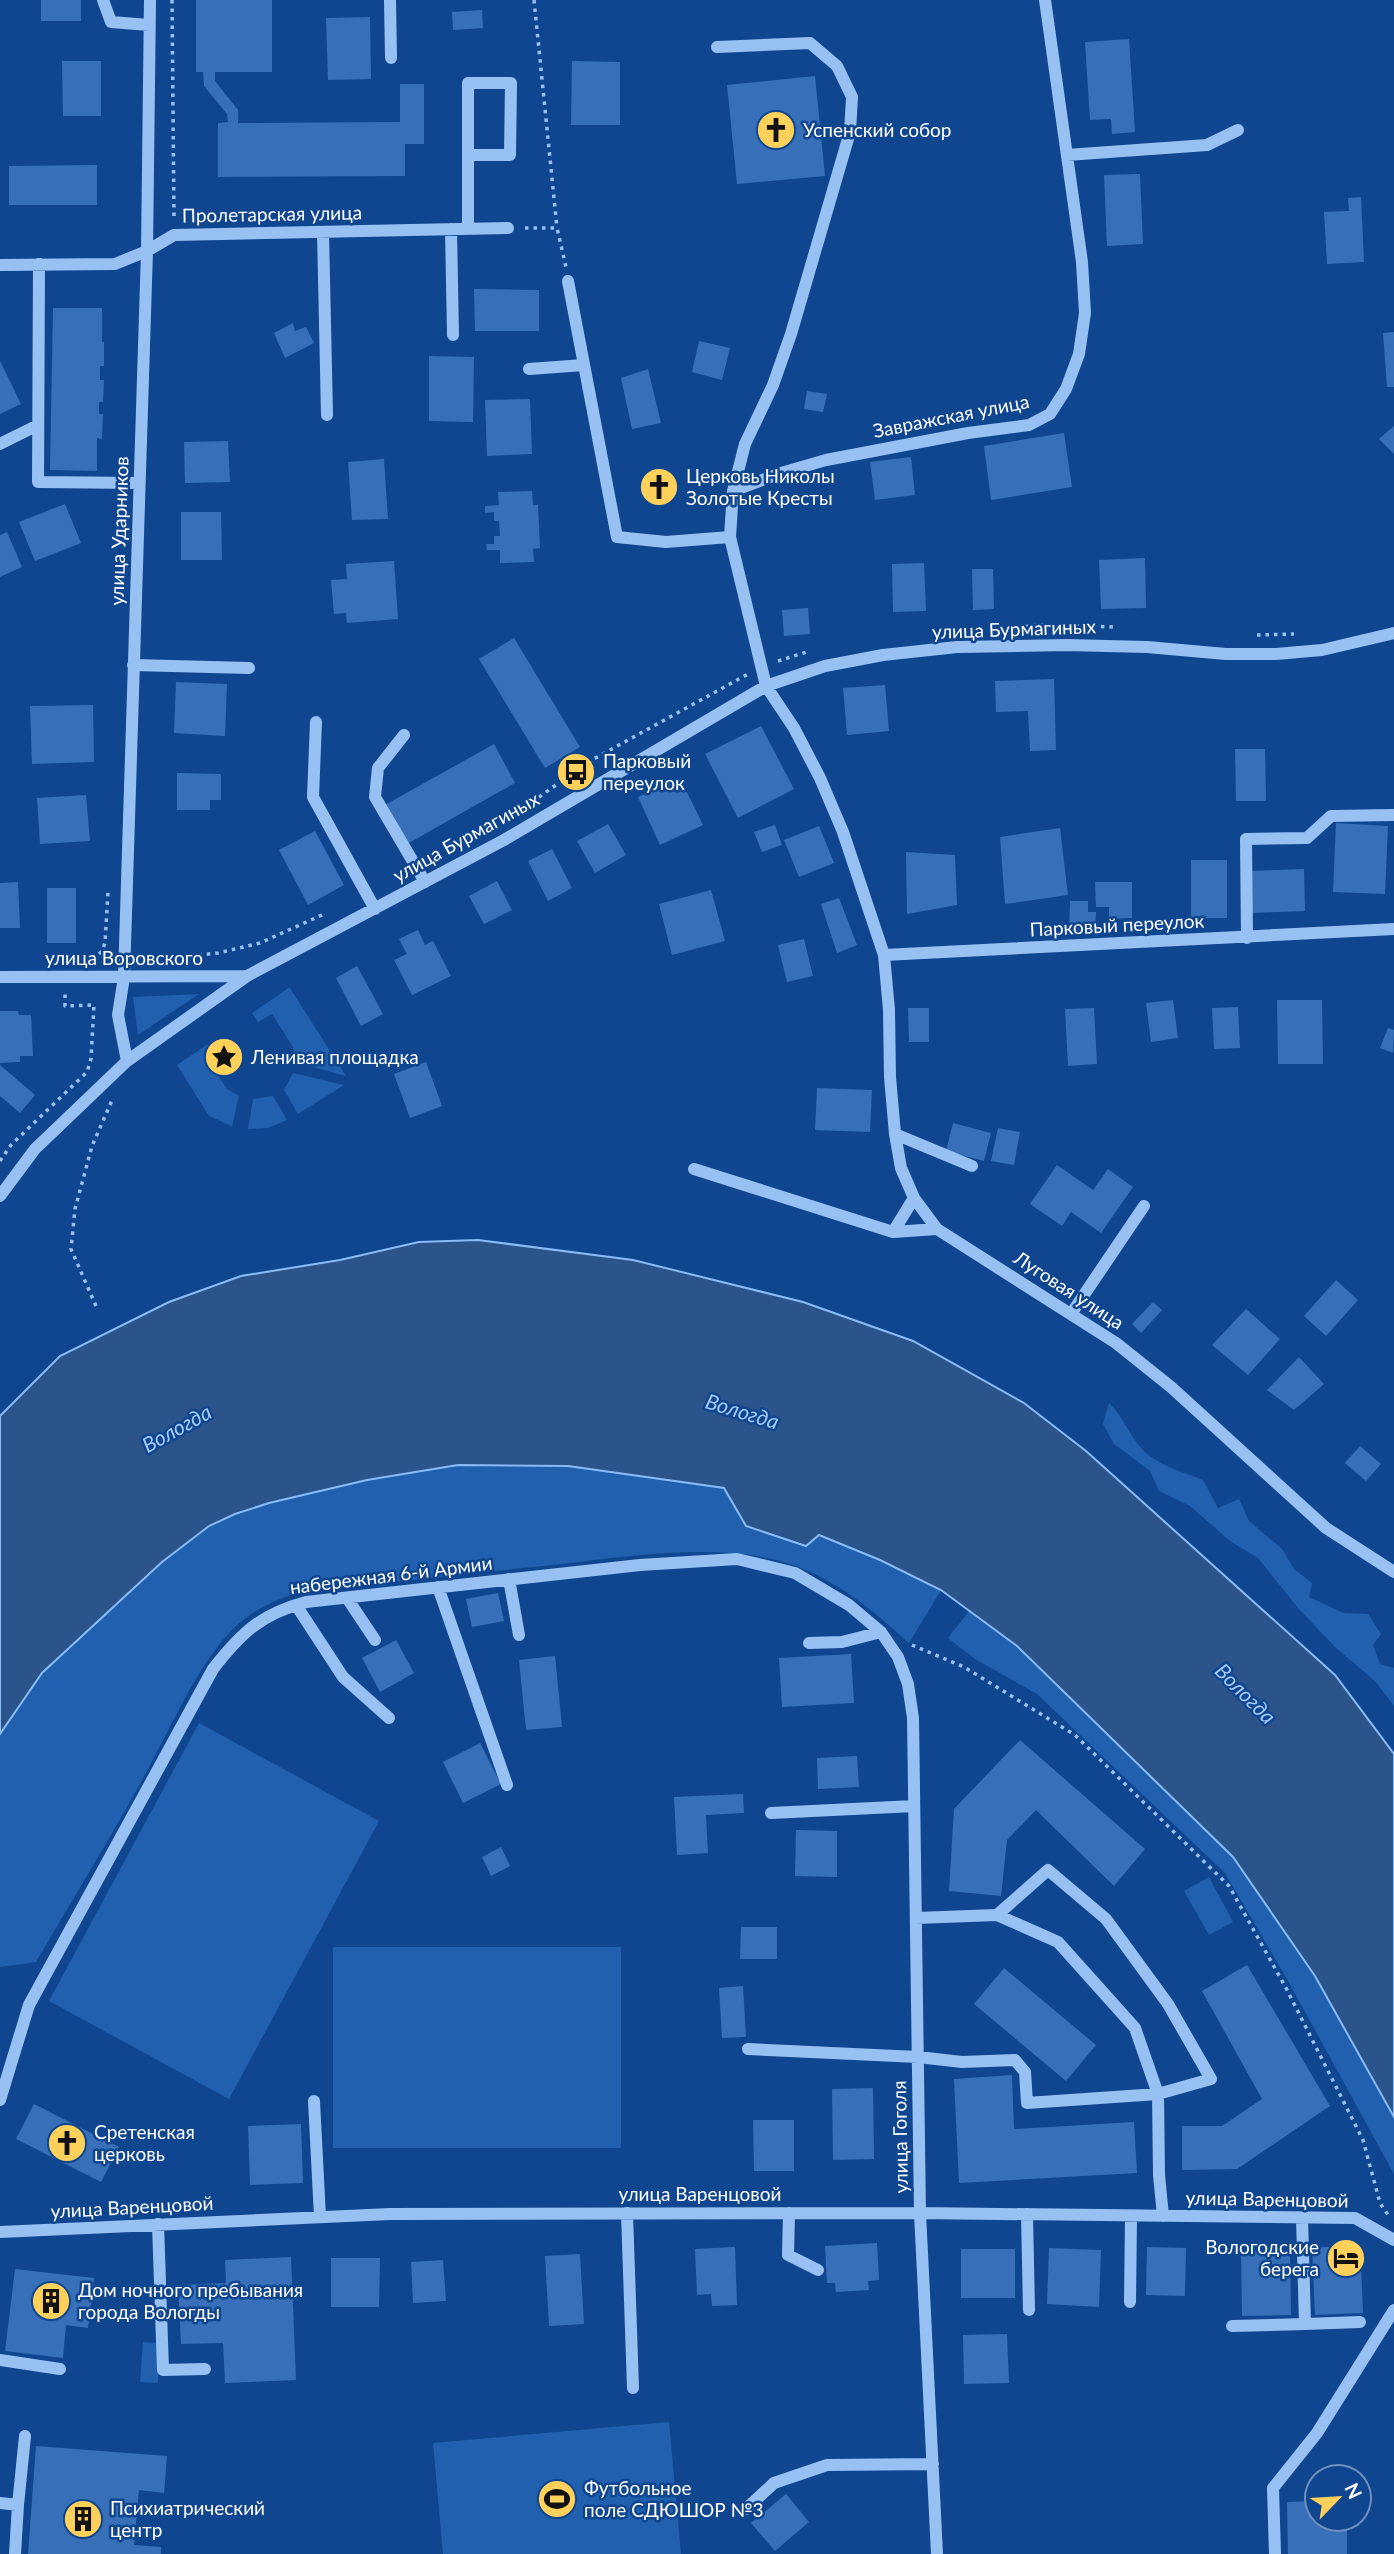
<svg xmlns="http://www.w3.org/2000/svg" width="1394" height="2554" viewBox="0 0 1394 2554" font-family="Lato,sans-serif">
  <rect width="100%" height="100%" fill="#0f468f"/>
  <path fill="#2060af" d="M290,987v1l56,88 -51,-14 -2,-15 -21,-33 -14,8 -6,-9z
    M199,994l-61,41 -5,-38z
    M217,1038l6,10 -16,11 20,30 12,7 -7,30 -23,-10 -32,-51z
    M293,1073l51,12 -46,29 -14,-24z
    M273,1096l14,24 -19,8 -20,1 5,-30z
    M1109,1403c14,13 20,32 33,46 15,16 41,23 61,31l15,28 21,-9 10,22 33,28 12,20 18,14 -3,14 34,16 25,1 13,20 -8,11 7,19 14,4v38l-18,-24 -41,-35 -37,-39 -40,-50 -28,-17 -40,-35 -31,-15 -9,-20 -36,-27 -11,-20z
    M458,1465l110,1 157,22 21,38 73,9 61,25 61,30 -32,53c-33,-30 -66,-58 -108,-75 -73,-30 -181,-10 -258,-2 -79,8 -159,17 -238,25 -26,7 -50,17 -70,36 -35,33 -65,102 -89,146 -35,64 -73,126 -110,189l-36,5v-233l42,-61 120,-111 47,-36 26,-12 34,-11 98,-23z
    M969,1611l48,35 216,211 82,119 79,141v57l-107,-195 -62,-106 -188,-179 -62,-35 -27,-21z
    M199,1723l180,98 -150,278 -180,-98z
    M1209,1877l24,45 -24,13 -25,-44z
    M333,1947h288v201h-288z
    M143,2342l17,1 -2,40 -18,-1z
    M669,2422l12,132h-238l-10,-111z"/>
  <path fill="#2b548a" stroke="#89bcf7" stroke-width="2" d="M478,1240l155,20 170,42 110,39 111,62 62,48 249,224 59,79v363l-79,-141 -82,-119 -216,-211 -76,-56 -61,-30 -61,-25 -13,11 -60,-20 -22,-38 -156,-22 -110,-1 -91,15 -98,23 -34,11 -26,12 -47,36 -120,111 -42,61v-318l60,-60 109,-54 72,-26 99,-16 79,-18z"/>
  <path fill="#3770b9" d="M41,0h40v21h-40z
    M196,0h76v72h-57v9l23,29v13l162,-1v-38h24v60h-19v32l-187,1v-54l10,-1 -1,-8 -23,-28 -1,-14h-7z
    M482,10l1,18 -30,2 -1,-18z
    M370,17l1,62 -43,1 -2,-62z
    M1129,39l6,93 -23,2 -1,-15 -21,1 -5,-78z
    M62,61h39v55h-38z
    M572,61l48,1v63h-49z
    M815,76l10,100 -88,8 -10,-99z
    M97,165v40h-88v-39z
    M1140,174l3,70 -36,2 -3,-71z
    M1361,197l3,65 -37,2 -3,-52 25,-1 -1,-13z
    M474,289l65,1v41h-64z
    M53,308h49v34h2v24h-4v14h4l-1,22h-4v12h4l-1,25 -5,-1v33l-47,-1z
    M293,323l2,8 11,-4 8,16 -29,15 -11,-25z
    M1394,332v55h-7l-4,-54z
    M699,341l31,7 -8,32 -30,-8z
    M429,356l45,1 -1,65 -44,-1z
    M0,361l21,43 -21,10z
    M648,369l13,54 -29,6 -11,-51z
    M807,391l20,3 -4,18 -19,-3z
    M530,399l2,55 -45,2 -2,-56z
    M1394,426v28l-15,-15z
    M1064,433l8,54 -81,13 -7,-54z
    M228,441l2,41 -45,1 -1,-41z
    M911,457l4,38 -40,5 -5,-38z
    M384,459l4,60 -36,1 -4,-58z
    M532,491l1,14h5l2,43 -7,1 1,13 -34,1v-13h-13l-1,-6h8v-8h6l-1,-15h-5v-9l-9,1v-7l14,-1 -1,-13z
    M65,504l16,39 -46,18 -16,-39z
    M181,512h40l1,48h-41z
    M7,532l15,35 -22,10v-42z
    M1145,558l1,50 -45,1 -2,-49z
    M394,561l4,58 -51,4 -1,-10 -12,1 -3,-34 16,-1 -1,-15z
    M924,563l2,48 -33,1 -1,-48z
    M972,569h21l1,40 -21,1z
    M808,608l2,26 -26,2 -2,-26z
    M514,638l66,109 -35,21 -66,-109z
    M1054,679l2,71 -26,1 -2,-40 -32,1 -1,-31z
    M176,682l51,2 -2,52 -51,-3z
    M885,685l4,46 -42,4 -4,-47z
    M93,705l1,57 -62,2 -2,-58z
    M761,726l33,63 -56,29 -33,-64z
    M494,744l21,39 -108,61 -22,-39z
    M1235,749h30l1,52h-30z
    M177,773l44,1v26h-11v10h-33z
    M680,778l23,47 -43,20 -22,-48z
    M86,795l4,46 -50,3 -3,-46z
    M1336,823l52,3 -3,68 -52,-2z
    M608,824l18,31 -31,18 -18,-32z
    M775,825l7,20 -20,7 -8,-20z
    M819,826l15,37 -35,14 -15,-37z
    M1060,828l8,67 -63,9 -5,-67z
    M315,831l29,54 -36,20 -29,-55z
    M552,849l20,39 -24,13 -20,-40z
    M906,852l49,3 2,50 -50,9z
    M1191,860h36v58h-36z
    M1304,869l1,42 -55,2 -1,-42z
    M497,881l15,29 -28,14 -15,-28z
    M18,882l2,46h-20v-45z
    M1095,882h37v36l-23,1v-12h-13z
    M47,888h29v55h-29z
    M711,890l14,51 -53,14 -13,-51z
    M839,898l18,47 -20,8 -16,-49z
    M1070,901h18v11h8l-1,22h-26z
    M418,930l7,15 8,-4 18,35 -39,19 -18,-35 13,-6 -8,-15z
    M804,939l9,37 -26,6 -9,-37z
    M357,966l26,48 -22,12 -25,-48z
    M1173,1000l5,38 -27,4 -5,-39z
    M1277,1000h45l1,64h-45z
    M1238,1007l2,41 -26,1 -2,-41z
    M908,1008h21v34h-20z
    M1094,1008l3,56 -29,2 -3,-57z
    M0,1011h18l1,4h12l2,41h-13v6l-20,1z
    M1388,1028l6,2 -1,23 -13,-5z
    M426,1062l16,44 -32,12 -16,-44z
    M0,1065l35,30 -15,18 -20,-17z
    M817,1088l55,2 -2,42 -55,-2z
    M953,1123l38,10 -7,28 -38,-10z
    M998,1128l22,4 -6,33 -23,-4z
    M1057,1165l36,25 15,-21 25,18 -32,46 -30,-21 -9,14 -32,-22z
    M1336,1280l22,20 -32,36 -22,-20z
    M1153,1302l9,8 -21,23 -9,-9z
    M1246,1309l34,30 -32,36 -36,-30z
    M1299,1357l25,27 -30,26 -27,-20z
    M1360,1446l21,18 -15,17 -21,-18z
    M498,1593l6,28 -32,6 -6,-28z
    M396,1640l18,33 -34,19 -18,-34z
    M851,1654l3,49 -72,4 -3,-49z
    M555,1656l7,71 -36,3 -7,-70z
    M1020,1740l125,109 -31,37 -78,-76 -29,30 -6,56 -52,-5 5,-82z
    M480,1743l21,41 -38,19 -20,-41z
    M857,1756l2,31 -41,2 -1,-31z
    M743,1794l1,19 -38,2 2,38 -31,2 -3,-58z
    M796,1830l41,1v46l-42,-1z
    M501,1847l9,19 -19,10 -9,-19z
    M741,1927h36v32h-37z
    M1247,1965l83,141 -93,63 -55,1v-44h40l40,-27 -60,-108z
    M1004,1968l92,77 -30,36 -92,-77z
    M743,1986l3,51 -24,1 -3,-50z
    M1012,2075l2,54 120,-7 3,51 -178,10 -5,-104z
    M873,2088l1,71 -41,1 -1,-71z
    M34,2104l85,43 -18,35 -85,-43z
    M753,2120h41v51h-40z
    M301,2124l2,59 -53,2 -2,-59z
    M877,2243l2,37 -11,1 1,9 -33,2 -1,-9h-8l-2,-37z
    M1360,2245l3,68 -48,2 -3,-67z
    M735,2247l2,58 -25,1 -1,-12 -14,1 -2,-46z
    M1147,2247l39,1 -1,48 -39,-1z
    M1049,2248l52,2 -2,57 -52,-3z
    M961,2249h54v49h-54z
    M1290,2250l1,65 -49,1 -1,-65z
    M580,2254l4,70 -35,2 -4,-70z
    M291,2257l5,123 -71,3 -2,-40 -42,1 -3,-59 48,-2 -1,-23z
    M331,2258h49l-1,49h-48z
    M443,2260l3,41 -33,2 -2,-41z
    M15,2269l79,9 -6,50 -22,-3 -3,33 -58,-7z
    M1007,2334l2,49 -45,1 -1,-49z
    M36,2446l131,10 -3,37 -25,-3 -5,55 27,2v7h-133z
    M786,2494l23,28 -34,29 -24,-28z
    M1317,2501v18h30v35h-59l-1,-52z"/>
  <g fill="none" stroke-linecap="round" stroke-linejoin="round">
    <path stroke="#98c1f3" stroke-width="3.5" stroke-dasharray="3.5 5" stroke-linecap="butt" d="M172,0l2,218
      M534,0l23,228
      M525,228h32l9,39
      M1016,627l28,-2 72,2
      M1257,635l37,-1
      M778,661l32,-10
      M532,802l58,-41 158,-87
      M173,958l45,-5 42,-10 62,-28
      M93,960l9,-9 3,-8 3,-51
      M0,1161l11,-16 76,-73 4,-13 3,-54 -29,1v-15
      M96,1306l-25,-57 4,-40 17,-63 21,-48
      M912,1645l52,22 111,68 154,151 57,102 77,152 17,63 10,15"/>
    <path stroke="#98c1f3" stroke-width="12" d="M103,0l8,22 38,3
      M390,0l1,58
      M717,47l93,-4 27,23 15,31 -2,35 -59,202 -18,51 -28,59 -12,47 -3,46 36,149 28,42 26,50 23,54 41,123 510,-26
      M1067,155l140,-10 31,-15
      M451,229l2,106
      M468,229v-146h43l-1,72h-42
      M323,232l4,183
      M39,264l-1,218 101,1
      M0,265l115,-1 32,-13 27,-16 334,-7
      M568,281l49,256 49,5 64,-5
      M529,369l55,-4
      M0,444l38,-19
      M733,491l48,-18 45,-13 142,-27 61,-8 21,-11 16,-25 13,-35 6,-41 -3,-51 -37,-262
      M133,665l116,3
      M316,722l-3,75 62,112
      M404,735l-26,33 -3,29 50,85
      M1247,938l-1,-99 61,-1 24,-22 63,-1
      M884,955l5,55 1,67 5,57 6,34 13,30 23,31 179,114 55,44 155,141 68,44
      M0,977l247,-1
      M127,1061l-9,-46 6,-38 23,-726 3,-251
      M895,1134l77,32
      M694,1169l199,63 21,-34
      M0,1196l35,-47 92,-88 120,-85 257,-136 262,-154 59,-20 58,-11 74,-8 110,-2 80,2 79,7h50l46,-4 72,-17
      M893,1232l44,-3
      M1071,1314l73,-108
      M509,1579l10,56
      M438,1587l69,198
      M347,1598l28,42
      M296,1605l47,72 46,41
      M809,1643l33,-1 39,-10
      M771,1813l143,-7
      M916,1918l81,-3 61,27 77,86 23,66 1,81 4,41
      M748,2049l170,8 44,5 53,-2 10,12 2,31 131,-9 53,-15 -43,-75 -62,-85 -58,-49 -51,45
      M0,2100l29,-95 184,-336c28,-36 48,-55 93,-67l334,-37 97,-6 58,14 54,32 32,27 17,25 10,27 5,34 7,495 17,341
      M314,2101l6,116
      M627,2213l6,175
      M789,2213l-1,42 30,15
      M1027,2214l2,96
      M158,2224l5,146 42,-1
      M0,2232l390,-18 530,-1 435,5 39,22
      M1130,2302l1,-86
      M1305,2324l55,-2
      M1232,2326l73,-2 -3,-106
      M0,2360l60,9
      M0,2503l18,2 7,-69
      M746,2509l28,-26 53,-18 106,-1
      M15,2554l3,-49
      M1275,2554l-2,-66 44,-55 77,-123"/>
  </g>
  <defs>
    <g id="church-disc" transform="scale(2.0125)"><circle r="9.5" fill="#ffd05a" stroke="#0f468f"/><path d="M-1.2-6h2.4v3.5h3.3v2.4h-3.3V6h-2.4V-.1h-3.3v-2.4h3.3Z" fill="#111"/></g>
    <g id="bus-disc" transform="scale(2.0125)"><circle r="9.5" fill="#ffd05a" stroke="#0f468f"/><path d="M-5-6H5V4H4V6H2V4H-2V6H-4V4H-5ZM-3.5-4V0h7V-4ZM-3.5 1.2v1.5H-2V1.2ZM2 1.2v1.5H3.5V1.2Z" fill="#111"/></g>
    <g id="sight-disc" transform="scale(2.0125)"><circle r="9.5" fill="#ffd05a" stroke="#0f468f"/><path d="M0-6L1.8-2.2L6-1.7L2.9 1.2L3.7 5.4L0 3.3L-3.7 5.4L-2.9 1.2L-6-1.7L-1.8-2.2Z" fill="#111"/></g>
    <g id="hotel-disc" transform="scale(2.0125)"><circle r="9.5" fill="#ffd05a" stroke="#0f468f"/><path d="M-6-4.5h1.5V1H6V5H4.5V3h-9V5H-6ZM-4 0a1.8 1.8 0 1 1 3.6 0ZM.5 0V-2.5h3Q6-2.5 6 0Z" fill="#111"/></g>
    <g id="building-disc" transform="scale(2.0125)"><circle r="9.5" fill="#ffd05a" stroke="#0f468f"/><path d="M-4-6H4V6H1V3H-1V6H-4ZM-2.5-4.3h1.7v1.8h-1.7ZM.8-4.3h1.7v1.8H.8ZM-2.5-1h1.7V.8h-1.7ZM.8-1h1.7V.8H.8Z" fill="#111"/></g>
    <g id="stadium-disc" transform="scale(2.0125)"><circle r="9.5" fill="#ffd05a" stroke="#0f468f"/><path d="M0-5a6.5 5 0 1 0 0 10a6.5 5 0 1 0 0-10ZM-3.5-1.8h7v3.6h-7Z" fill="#111"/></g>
  </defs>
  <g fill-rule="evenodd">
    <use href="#church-disc" x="776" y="130"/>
    <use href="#church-disc" x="659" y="487"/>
    <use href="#bus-disc" x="576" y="772"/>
    <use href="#sight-disc" x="224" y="1057"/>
    <use href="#church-disc" x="67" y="2143"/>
    <use href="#hotel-disc" x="1346" y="2258"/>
    <use href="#building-disc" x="51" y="2301"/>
    <use href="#stadium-disc" x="557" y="2499"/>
    <use href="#building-disc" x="83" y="2519"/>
  </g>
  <g text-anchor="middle" stroke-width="5" stroke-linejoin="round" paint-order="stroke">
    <g font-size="19" fill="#fff" stroke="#0f468f" text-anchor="start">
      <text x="803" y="137">Успенский собор</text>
      <text x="686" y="483">Церковь Николы<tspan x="686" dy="22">Золотые Кресты</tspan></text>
      <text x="603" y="768">Парковый<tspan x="603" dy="22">переулок</tspan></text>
      <text x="251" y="1064">Ленивая площадка</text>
      <text x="94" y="2139">Сретенская<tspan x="94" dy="22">церковь</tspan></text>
      <text x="1319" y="2254" text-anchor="end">Вологодские<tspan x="1319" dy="22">берега</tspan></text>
      <text x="78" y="2297">Дом ночного пребывания<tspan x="78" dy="22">города Вологды</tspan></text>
      <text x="584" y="2495">Футбольное<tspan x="584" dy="22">поле СДЮШОР №3</tspan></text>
      <text x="110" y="2515">Психиатрический<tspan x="110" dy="22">центр</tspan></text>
    </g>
    <g font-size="19" fill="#fff" stroke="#0f468f">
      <text transform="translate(272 214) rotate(-1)" y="7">Пролетарская улица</text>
      <text transform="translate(951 416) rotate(-11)" y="7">Завражская улица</text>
      <text transform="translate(119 531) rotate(-88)" y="7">улица Ударников</text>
      <text transform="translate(1014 629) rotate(-2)" y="7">улица Бурмагиных</text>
      <text transform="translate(466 837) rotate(-29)" y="7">улица Бурмагиных</text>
      <text transform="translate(1117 925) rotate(-3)" y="7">Парковый переулок</text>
      <text x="124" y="965">улица Воровского</text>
      <text transform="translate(1069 1290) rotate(33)" y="7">Луговая улица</text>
      <text transform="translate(391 1575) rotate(-7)" y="7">набережная 6-й Армии</text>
      <text transform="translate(900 2137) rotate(-91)" y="7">улица Гоголя</text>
      <text x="700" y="2201">улица Варенцовой</text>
      <text transform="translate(1267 2199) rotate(1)" y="7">улица Варенцовой</text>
      <text transform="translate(132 2207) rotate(-3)" y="7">улица Варенцовой</text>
    </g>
    <g font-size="21" font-style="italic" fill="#a4cbfa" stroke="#0f468f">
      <text transform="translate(742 1412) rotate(17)" y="7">Вологда</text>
      <text transform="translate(177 1429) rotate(-29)" y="7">Вологда</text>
      <text transform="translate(1245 1694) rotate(45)" y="7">Вологда</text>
    </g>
  </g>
  <g transform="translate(1338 2498) rotate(65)"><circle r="33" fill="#0f468f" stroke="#6f90bc" stroke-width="2"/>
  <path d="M0-5L12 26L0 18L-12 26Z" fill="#ffd05a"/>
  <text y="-10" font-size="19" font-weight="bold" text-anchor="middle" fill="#ffffff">N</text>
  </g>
</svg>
